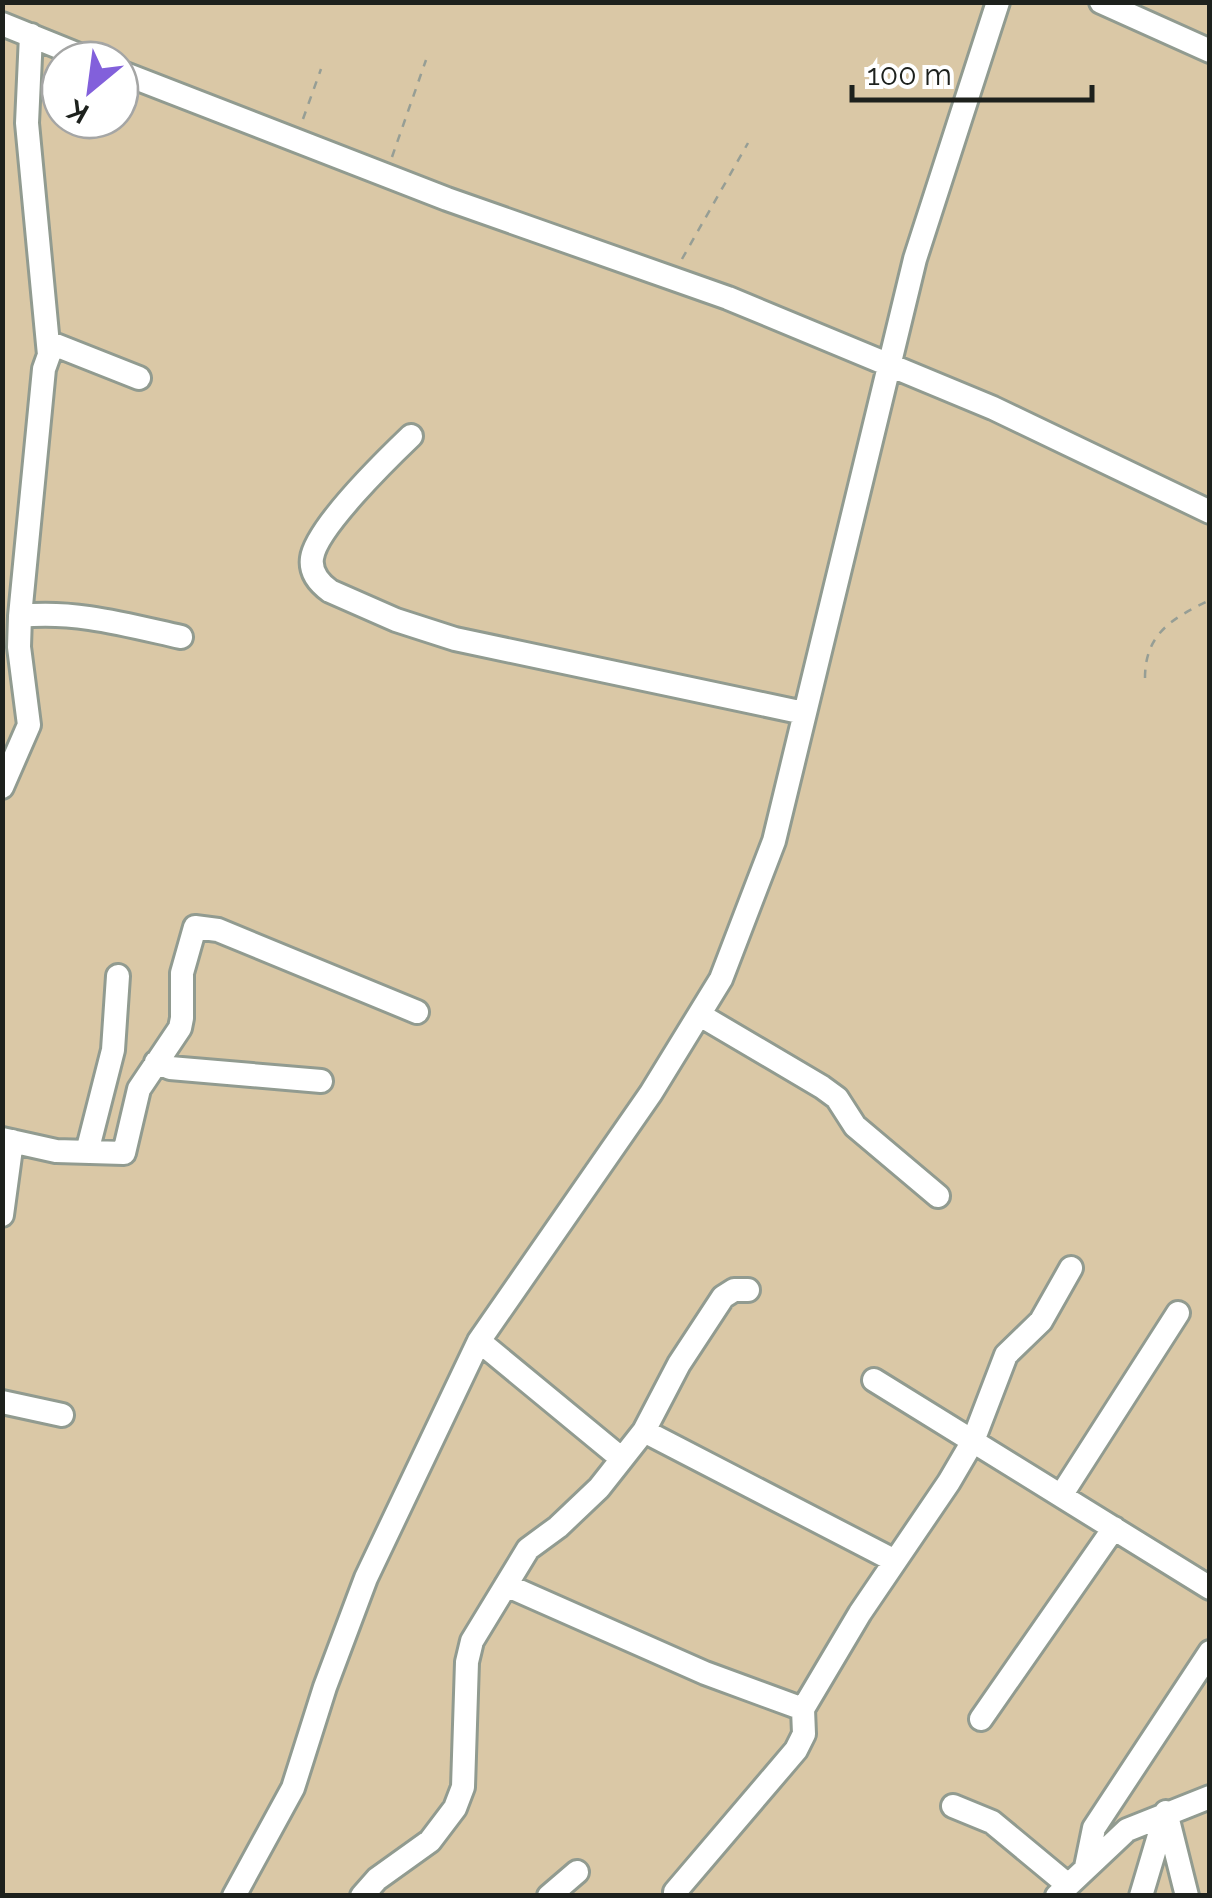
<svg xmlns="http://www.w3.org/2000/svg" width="1212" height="1898" viewBox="0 0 1212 1898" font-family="Raleway,sans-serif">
  <rect width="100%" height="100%" fill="#f1fcf0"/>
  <path fill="#dac8a6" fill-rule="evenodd" d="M3,3h1206v1892l-1206,1zM60,60h60v60h-60z"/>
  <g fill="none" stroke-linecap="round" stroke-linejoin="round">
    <g stroke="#919b90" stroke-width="28">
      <path id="minor" d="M1101,2l109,49
        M2,24l89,36
        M120,72l327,127 281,99 265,110 217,104
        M48,342l91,36
        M411,436c-23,22 -95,92 -99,122 -2,14 7,25 18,33l66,29 59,19 349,74
        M20,616c55,-6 107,9 161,21
        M2,787l27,-62 -10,-78 1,-31 24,-247 5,-14 -22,-232 4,-88
        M700,1015l122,72 15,11 18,28 83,70
        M156,1062l14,6 151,13
        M2,1139l54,12 68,2 15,-64 41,-61 2,-10v-45l13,-46 23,3 199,82
        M87,1152l26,-102 5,-74
        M2,1215l10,-74
        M479,1341l143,118
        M874,1380l336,208
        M2,1402l60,13
        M644,1431l251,130
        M1062,1494l116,-181
        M506,1585l199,88 98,36 1,25 -8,16 -121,142
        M803,1709l57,-96 89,-131 24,-41 33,-86 35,-34 30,-53
        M981,1719l133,-191
        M953,1806l39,16 76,63
        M1167,1816l20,80
        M1086,1867l8,-39 116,-176
        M234,1896l59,-108 32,-101 41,-109 113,-237 172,-248 70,-114 53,-138 141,-582 83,-257
        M362,1896l15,-17 53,-38 25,-33 8,-21 4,-125 5,-21 56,-92 30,-22 41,-39 45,-57 35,-67 44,-67 11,-7h14
        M549,1896l28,-24
        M1057,1896l70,-66 83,-33
        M1141,1896l25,-84"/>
    </g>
    <path stroke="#969e95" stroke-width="2.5" stroke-dasharray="8 8" stroke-linecap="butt" d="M303,119l18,-50
      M392,157l34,-97
      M682,259l66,-116
      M1145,678c0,-45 28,-60 65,-78"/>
    <use href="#minor" stroke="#fff" stroke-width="22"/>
  </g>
  <rect width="1212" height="1898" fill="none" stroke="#1d211d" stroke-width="10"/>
  <g transform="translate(90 90) rotate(209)"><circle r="48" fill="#ffffff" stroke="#a5a6a5" stroke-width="2.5"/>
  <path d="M0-8L18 38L0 25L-18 38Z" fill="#8260db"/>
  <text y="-15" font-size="28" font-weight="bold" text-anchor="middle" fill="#1d211d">K</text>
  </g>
  <path d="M852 85v15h240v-15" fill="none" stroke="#1d211d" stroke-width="5"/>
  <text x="867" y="85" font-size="30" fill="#1d211d" stroke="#ffffff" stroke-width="8" paint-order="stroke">100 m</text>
</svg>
